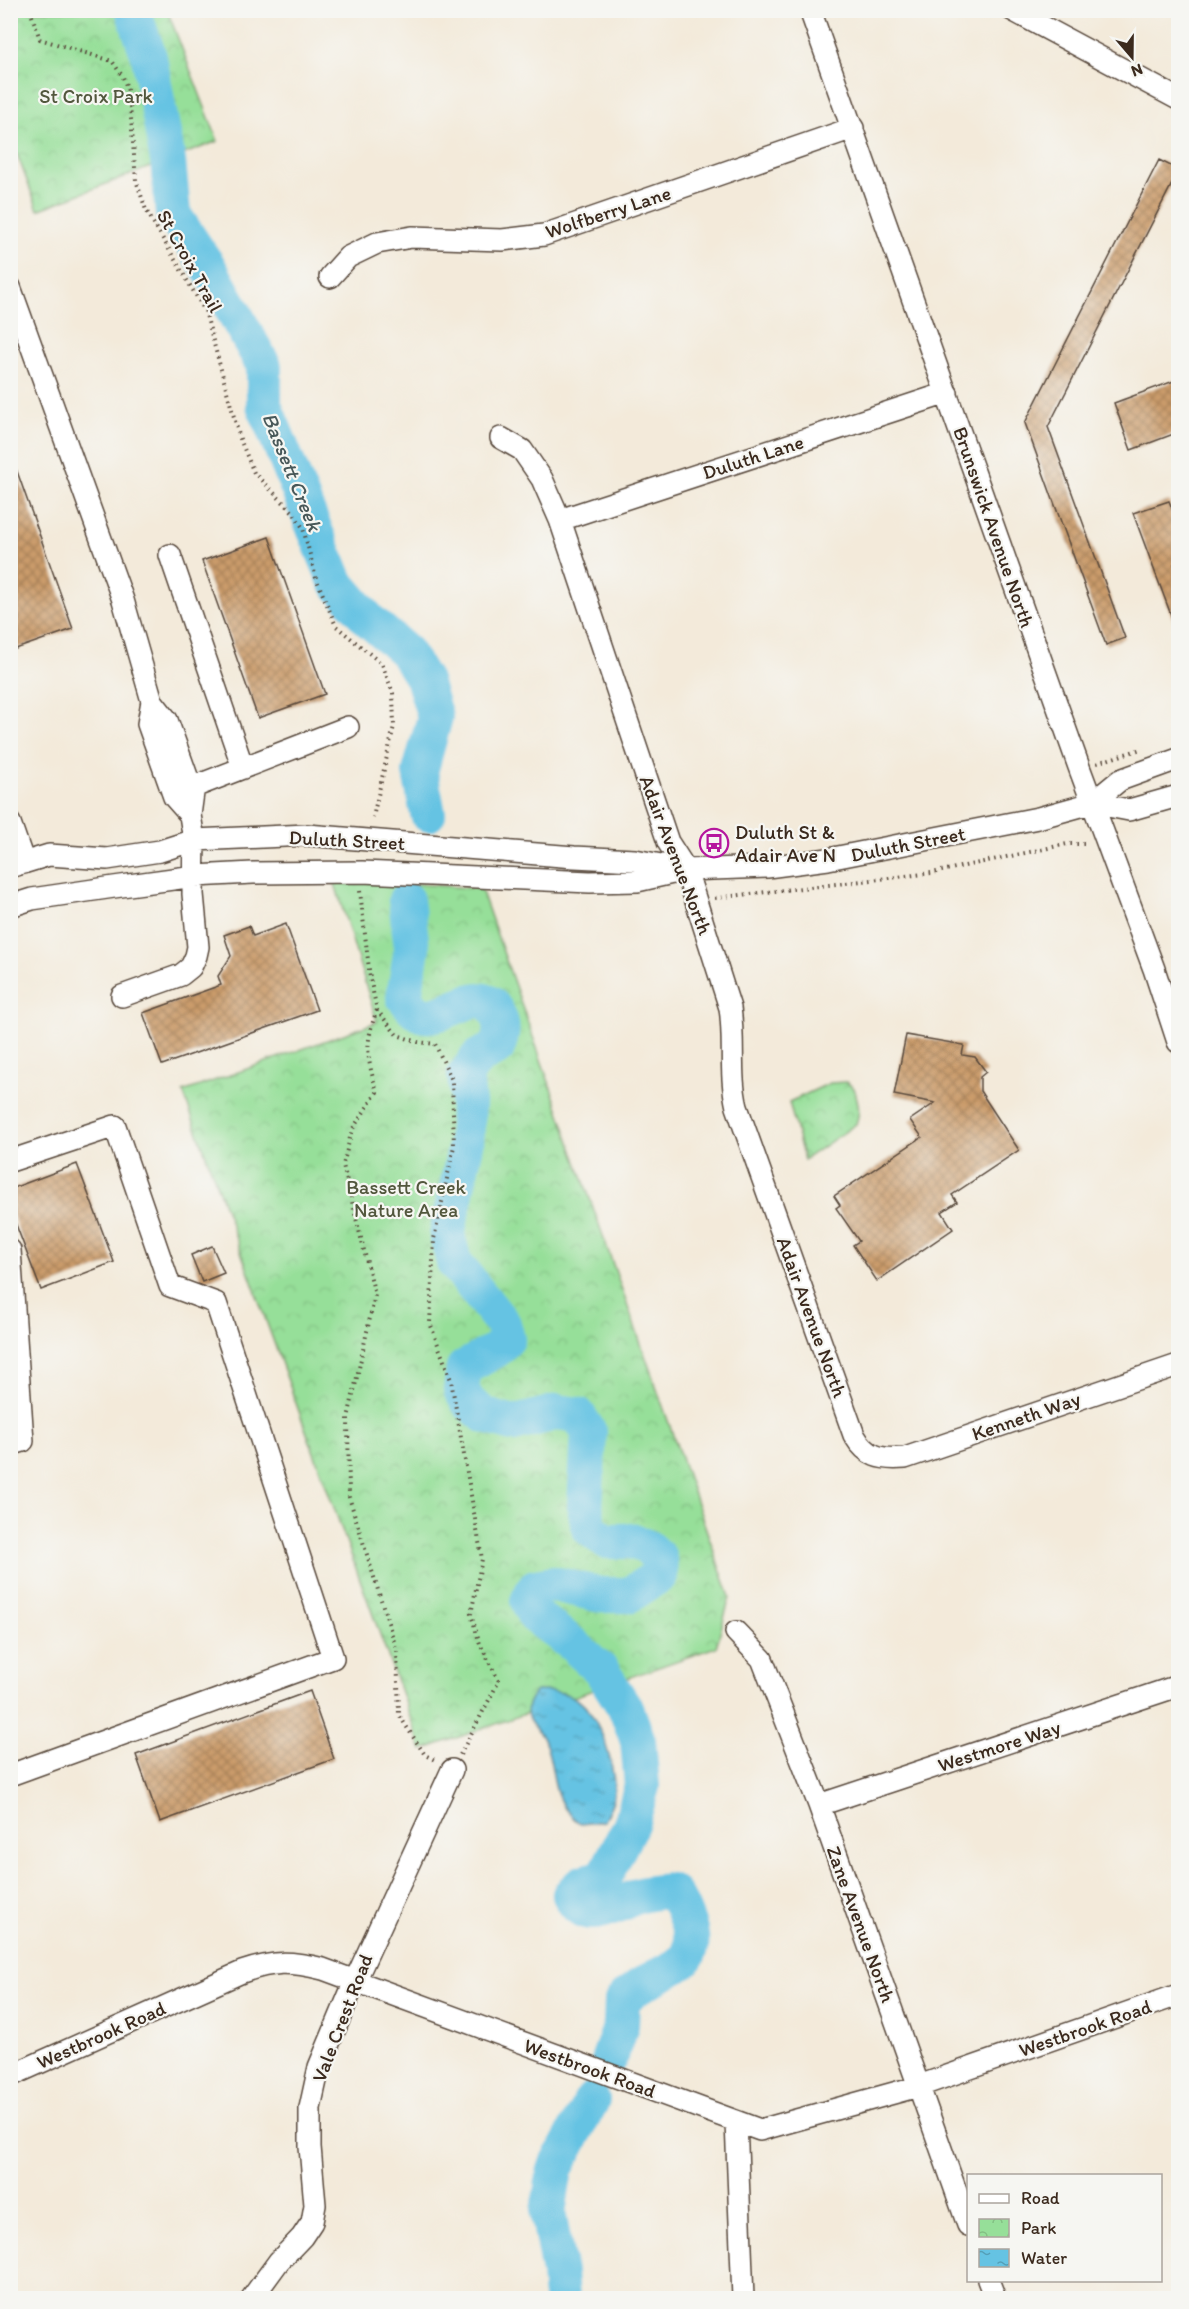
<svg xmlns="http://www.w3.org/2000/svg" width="1189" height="2309" viewBox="0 0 1189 2309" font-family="Itim,sans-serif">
  <defs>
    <pattern id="park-crowns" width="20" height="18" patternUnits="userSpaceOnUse" patternTransform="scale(1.5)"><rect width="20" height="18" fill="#96df99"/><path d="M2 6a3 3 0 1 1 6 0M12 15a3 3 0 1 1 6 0" fill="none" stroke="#82c083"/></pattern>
    <pattern id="water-ripples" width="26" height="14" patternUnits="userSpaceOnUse" patternTransform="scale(1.5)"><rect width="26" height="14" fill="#65c3e3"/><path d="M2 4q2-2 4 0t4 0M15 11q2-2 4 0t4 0" fill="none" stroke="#549fb7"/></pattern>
    <pattern id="building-cross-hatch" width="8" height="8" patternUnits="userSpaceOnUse" patternTransform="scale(1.5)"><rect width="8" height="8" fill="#ca9b6b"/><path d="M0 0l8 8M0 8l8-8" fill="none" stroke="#a57f57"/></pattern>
  </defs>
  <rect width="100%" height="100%" fill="#f6f6f2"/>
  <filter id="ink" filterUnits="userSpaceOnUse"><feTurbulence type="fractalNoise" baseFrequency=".0167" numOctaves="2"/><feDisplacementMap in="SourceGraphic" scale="12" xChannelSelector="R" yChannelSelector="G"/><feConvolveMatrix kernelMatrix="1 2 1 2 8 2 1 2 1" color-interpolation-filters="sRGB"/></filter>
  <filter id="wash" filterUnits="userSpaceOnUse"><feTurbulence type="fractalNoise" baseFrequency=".008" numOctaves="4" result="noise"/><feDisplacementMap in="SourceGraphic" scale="24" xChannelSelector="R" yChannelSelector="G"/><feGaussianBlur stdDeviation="1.35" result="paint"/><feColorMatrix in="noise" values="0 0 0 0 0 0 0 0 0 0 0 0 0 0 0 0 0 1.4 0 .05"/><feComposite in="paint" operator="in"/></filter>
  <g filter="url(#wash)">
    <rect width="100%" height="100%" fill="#f3eada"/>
    <path fill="url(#park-crowns)" stroke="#68845c" stroke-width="1.5" d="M167,10l51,131 -180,69 -27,-72v-127z
      M333,877l148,12 249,708 -14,50 -294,103 -239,-658 194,-70z
      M846,1082l8,6c4,13 7,23 2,36l-52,36 -15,-58 41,-19z"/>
    <path fill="url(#water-ripples)" stroke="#507680" stroke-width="1.5" d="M536,1691c13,0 28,0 40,8 24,13 43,75 37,101 -2,7 -6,14 -9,21l-23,3c-32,-22 -24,-49 -35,-79 -4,-11 -15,-19 -18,-28 -3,-11 2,-18 8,-26z"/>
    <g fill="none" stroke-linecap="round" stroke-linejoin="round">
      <path stroke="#65c3e3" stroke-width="36" d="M133,10l16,47 19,104 5,53 35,52 56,100v39l72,177 33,38 37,32 18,29 11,36 -15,55 8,42
        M406,900l6,48 -8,49c6,7 11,16 21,18 23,3 56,-33 72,-2 7,13 5,22 0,35l-19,9 -13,18 3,28 -2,41 -19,91 7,27 49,62 4,15 -11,11 -32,18 -3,22 8,13 17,13 27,8 45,-12 20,3 11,17 -4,75 4,21 17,13h25l16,6 12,11 1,17 -31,20h-28l-47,-11 -19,3 -7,14 6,14 36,27 31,28 26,41 11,30 4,45 -11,38 -27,53 -22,6 -12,12c16,34 47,7 71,0 10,-3 20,-3 29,-4 10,10 13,20 18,33 15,42 -21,43 -48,62 -7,4 -12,10 -18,15l-1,24 -12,33
        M561,2298l-2,-25 -11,-61 7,-43 37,-69"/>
    </g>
    <g id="blocks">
      <path fill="url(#building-cross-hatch)" d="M1159,160l20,10 -131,257 77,211 -19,7 -81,-222z
        M1179,379v53l-48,18 -17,-47z
        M10,460h3l60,169 -63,22z
        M1169,501l10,24v38l-5,1 5,13v54h-2l-44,-118z
        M269,537l56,157 -67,24 -56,-157z
        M286,924l31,86 -155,55 -19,-52 78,-28 -3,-9 13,-20 -7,-21 25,-9 4,10z
        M906,1035l58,10 -2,10 13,2 11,15 -6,5v14l39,59 -67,45 5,7 -15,10 11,17 -76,52 -24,-36 6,-4 -23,-33 4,-3 -6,-9 88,-59 -12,-17 25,-17 -41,-8z
        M77,1164l37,98 -73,28 -31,-81v-20z
        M212,1246l12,27 -22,9 -11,-27z
        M310,1691l24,68 -174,63 -24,-67z"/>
    </g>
  </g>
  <g filter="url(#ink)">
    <use href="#blocks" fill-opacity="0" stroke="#57473a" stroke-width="1.5"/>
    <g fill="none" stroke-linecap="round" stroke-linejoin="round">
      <g stroke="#57473a" stroke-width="24">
        <path id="minor" d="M810,10l269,757 75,202 24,73
          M1012,10l166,89
          M330,277l18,-20 29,-14 35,-6 90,3 42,-5 309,-107
          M10,287l113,313 29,101 15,19 26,73 -3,22 4,25 -1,54 5,53 -2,9 -5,11 -10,8 -59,21
          M501,438l21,12 20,29 18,41 108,322 18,28 44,138c5,34 -1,66 7,99l117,328c13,22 26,25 51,23l273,-93
          M560,520l387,-127
          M170,555l73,213
          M152,701l-4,23 26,73 16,18
          M191,788l157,-61
          M1092,803l28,-23 58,-21
          M10,823l14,40
          M10,867l39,-12 58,4 53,-8 34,-11 113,-5 267,22 61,3 42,8
          M10,906l22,-7 82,-12 81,-11 58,-3 109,-1 228,10 47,-1 49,-11 81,-3 61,-8 210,-41 54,-15 37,7 49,-14
          M10,1161l105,-35 55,160 46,17 117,355 -323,117
          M10,1250l13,191 -13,4
          M736,1632l26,27 57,146 149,420
          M819,1805l359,-119
          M10,2076l232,-104c33,-11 47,-11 81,-3l437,161 159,-44 259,-91
          M736,2122l7,176
          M988,2280l7,18
          M252,2298l27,-37 23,-24 10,-15 3,-17 -5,-58v-39l9,-41 36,-86 97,-211"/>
      </g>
      <path stroke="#57473a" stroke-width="4" stroke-dasharray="1.5 4.5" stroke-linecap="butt" d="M30,10l10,29 72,22 11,16 6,17 7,86 10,30 59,101 35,128 14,34 39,39 10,16 13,50 20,48 46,38 11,29 1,33 -21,91
        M1097,763l44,-14
        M360,891l10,87 7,32 20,25 21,7 17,2 17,36 2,66 -20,93 -4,84 21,57 31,179 -11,55 9,30 19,37 -39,74
        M715,898l217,-25 135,-29h19
        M377,1010c-13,35 -10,48 0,82l-25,38 -9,35 32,130 -27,123 1,79 48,154 2,64 26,40 12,6"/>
      <use href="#minor" stroke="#fff" stroke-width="21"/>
    </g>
  </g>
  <defs>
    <g id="bus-ring" transform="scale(1.5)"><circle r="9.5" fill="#f6f6f2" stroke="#b5179e" stroke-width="1.5"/><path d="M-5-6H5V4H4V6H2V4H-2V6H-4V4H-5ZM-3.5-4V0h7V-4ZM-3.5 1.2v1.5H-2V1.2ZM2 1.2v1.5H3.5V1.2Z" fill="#b5179e"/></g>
  </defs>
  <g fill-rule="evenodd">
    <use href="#bus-ring" x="714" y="843"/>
  </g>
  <g text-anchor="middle" stroke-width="4.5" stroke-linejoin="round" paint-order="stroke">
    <g font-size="20" fill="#52573d" stroke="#f6f6f2">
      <text x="96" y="103">St Croix Park</text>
      <text x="406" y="1194">Bassett Creek<tspan x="406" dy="23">Nature Area</tspan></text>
    </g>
    <g font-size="20" fill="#3b2a1e" stroke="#f6f6f2">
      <text transform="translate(608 212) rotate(-18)" y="7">Wolfberry Lane</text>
      <text transform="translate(190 261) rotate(61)" y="7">St Croix Trail</text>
      <text transform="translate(753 457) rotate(-18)" y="7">Duluth Lane</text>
      <text transform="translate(994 527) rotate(71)" y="7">Brunswick Avenue North</text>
      <text transform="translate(347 840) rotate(3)" y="7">Duluth Street</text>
      <text transform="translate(908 844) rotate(-11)" y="7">Duluth Street</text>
      <text transform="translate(676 855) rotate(69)" y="7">Adair Avenue North</text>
      <text transform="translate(812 1317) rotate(70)" y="7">Adair Avenue North</text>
      <text transform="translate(1026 1416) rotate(-19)" y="7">Kenneth Way</text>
      <text transform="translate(999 1746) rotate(-18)" y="7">Westmore Way</text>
      <text transform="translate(861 1924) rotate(70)" y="7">Zane Avenue North</text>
      <text transform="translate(342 2018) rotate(-69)" y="7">Vale Crest Road</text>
      <text transform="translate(1085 2028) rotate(-19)" y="7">Westbrook Road</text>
      <text transform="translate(101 2035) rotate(-24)" y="7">Westbrook Road</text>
      <text transform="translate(590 2068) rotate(20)" y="7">Westbrook Road</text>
    </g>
    <g font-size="20" fill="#3b2a1e" stroke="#f6f6f2" text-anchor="start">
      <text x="735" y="839">Duluth St &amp;<tspan x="735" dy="23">Adair Ave N</tspan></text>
    </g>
    <g font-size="21" font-style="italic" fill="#485859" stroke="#f6f6f2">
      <text transform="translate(292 472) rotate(68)" y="7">Bassett Creek</text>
    </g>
  </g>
  <rect width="1189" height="2309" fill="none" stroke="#f6f6f2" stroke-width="36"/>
  <rect x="967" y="2174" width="195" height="108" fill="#f6f6f2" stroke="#aba49d" stroke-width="1.5"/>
  <rect x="979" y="2194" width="30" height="9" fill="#ffffff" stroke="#aba49d" stroke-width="1.5"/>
  <text x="1021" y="2204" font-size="18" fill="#3b2a1e">Road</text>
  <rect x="979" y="2219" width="30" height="18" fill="url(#park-crowns)" stroke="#aba49d" stroke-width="1.5"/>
  <text x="1021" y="2234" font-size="18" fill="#3b2a1e">Park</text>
  <rect x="979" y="2249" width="30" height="18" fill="url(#water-ripples)" stroke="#aba49d" stroke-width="1.5"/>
  <text x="1021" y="2264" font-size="18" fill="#3b2a1e">Water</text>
  <g transform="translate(1132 57) rotate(160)" stroke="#f6f6f2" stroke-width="4.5" paint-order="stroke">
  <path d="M0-4.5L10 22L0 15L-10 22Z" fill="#3b2a1e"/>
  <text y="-9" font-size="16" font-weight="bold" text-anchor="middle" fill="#3b2a1e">N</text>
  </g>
</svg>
